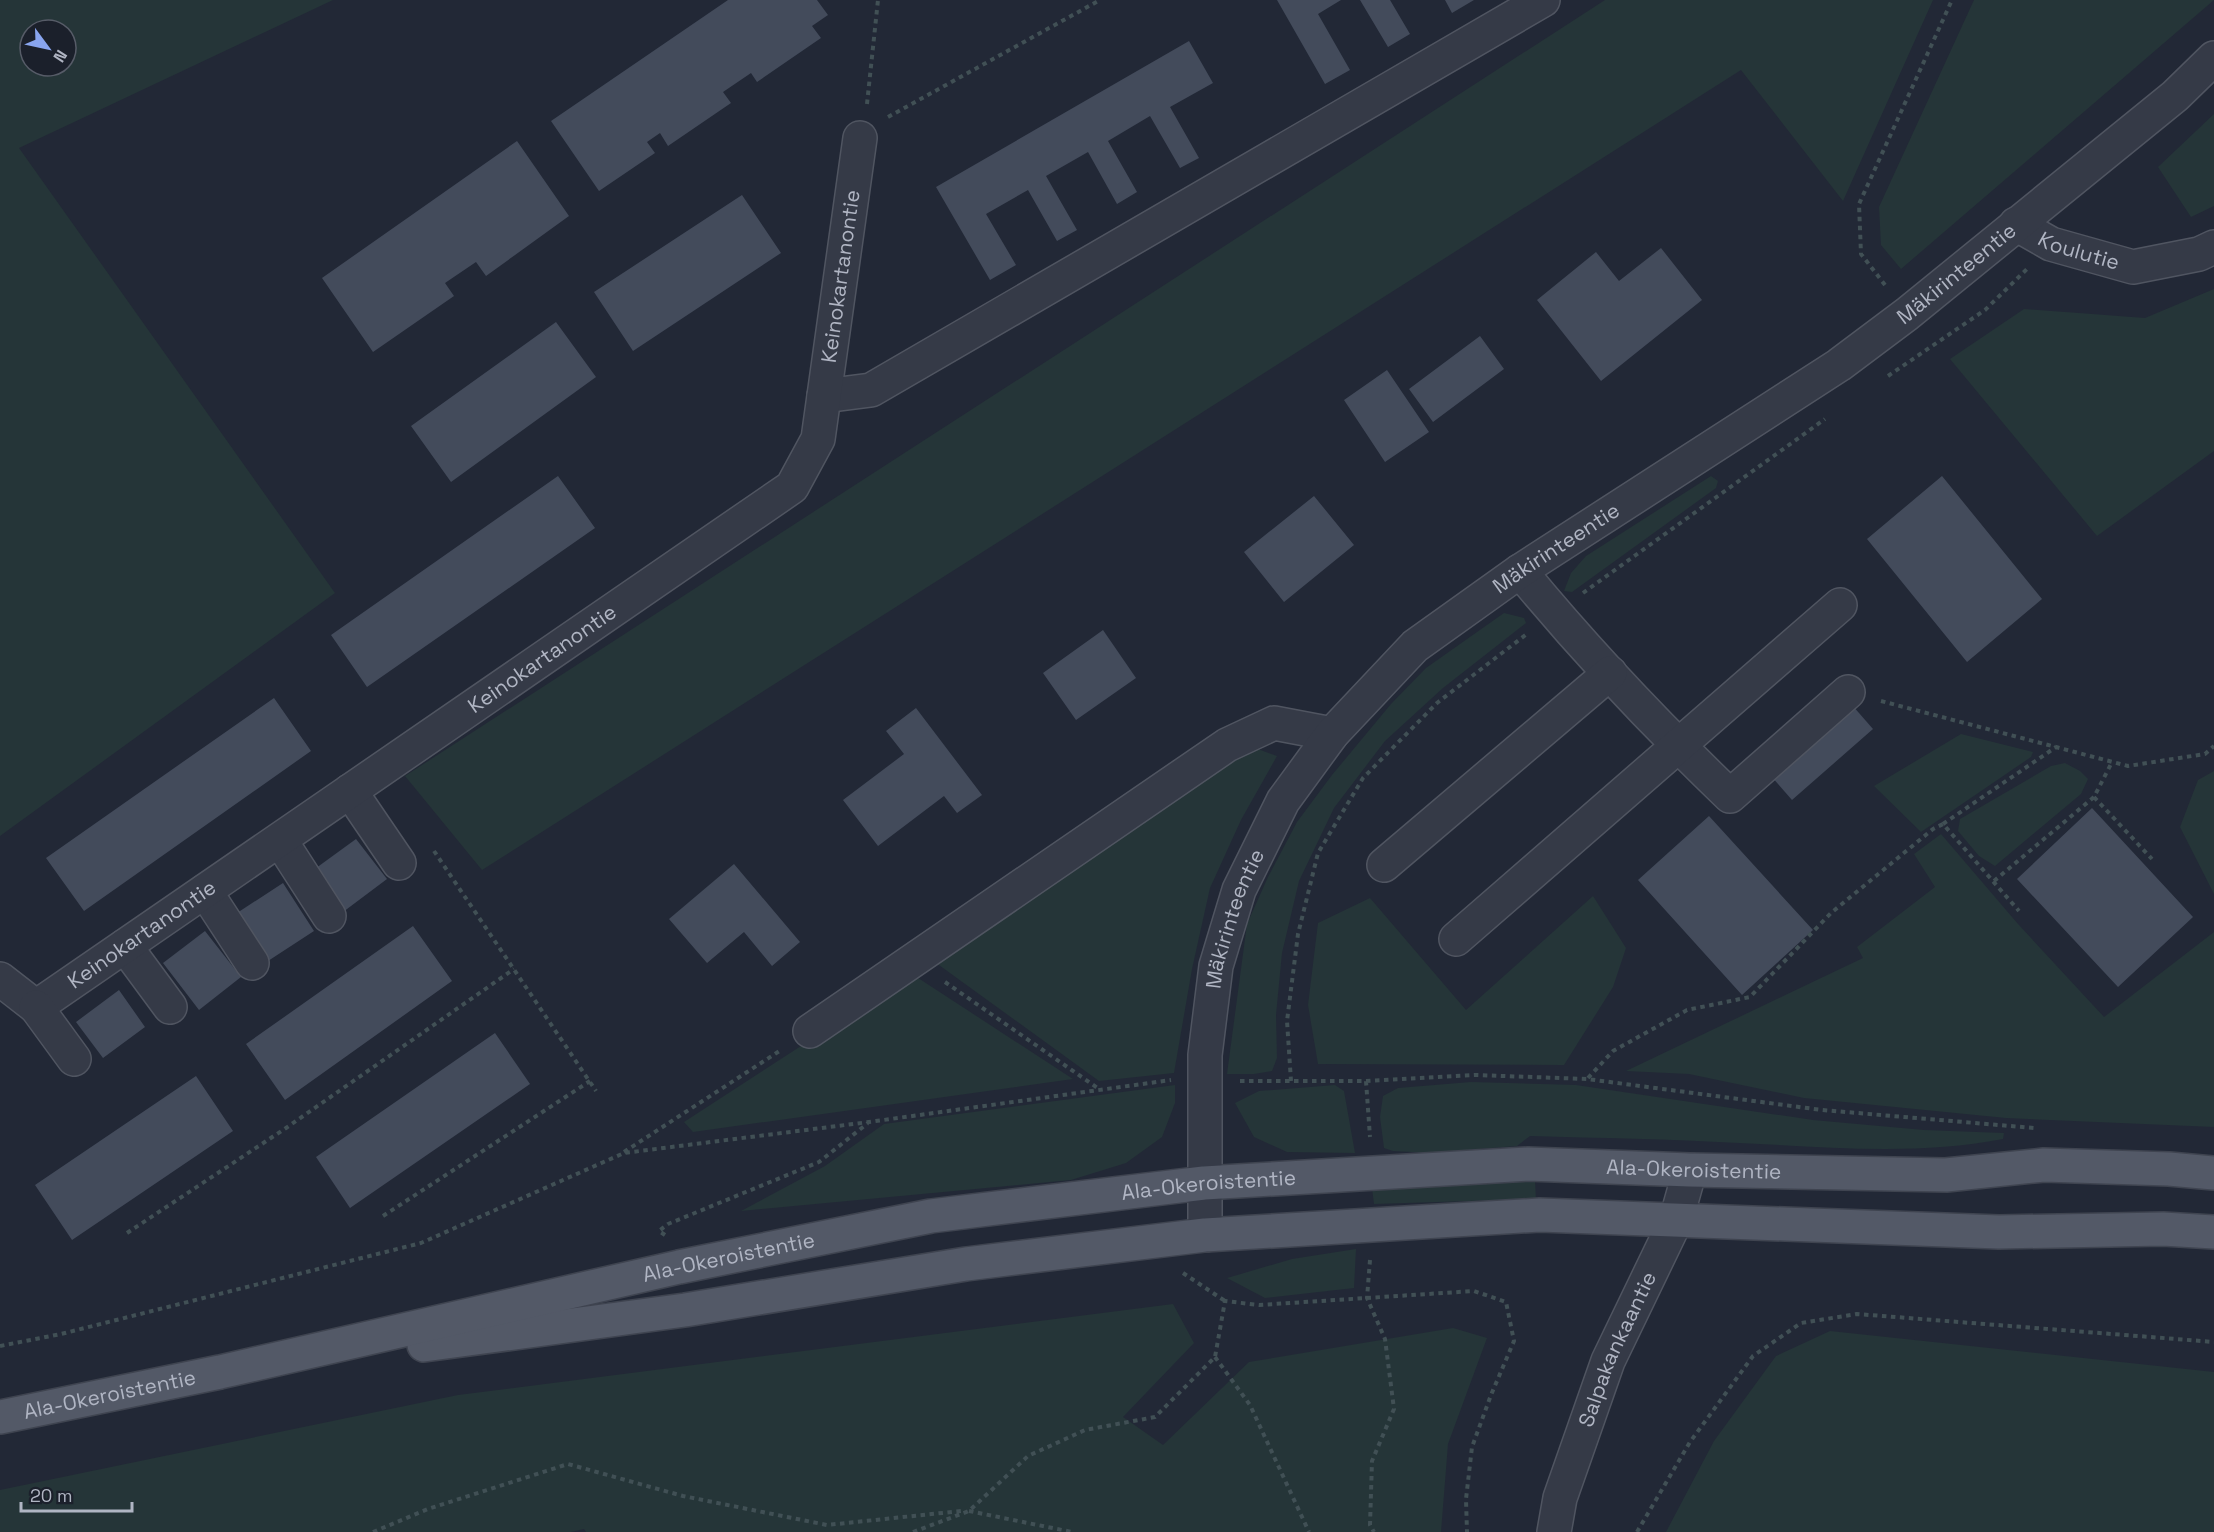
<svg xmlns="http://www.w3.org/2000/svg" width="2214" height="1532" viewBox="0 0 2214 1532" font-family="'Space Grotesk',sans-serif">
  <rect width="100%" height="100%" fill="#222836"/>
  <path fill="#253538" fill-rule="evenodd" d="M0,0h333l-314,148 316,445 -335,243zM30,30h36v36h-36z
    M1605,0h328l-90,201 -102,-131 -1259,800 -77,-94z
    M1974,0h240l-313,269 -20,-24 -2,-38z
    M2214,114v92l-23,11 -33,-50z
    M2214,289v162l-117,85 -147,-177 74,-50 121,9z
    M1711,476l7,5 -2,7 -144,104 -8,-1 7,-18 15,-17z
    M1504,613l20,5 2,5 -83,65 -58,53 -51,67 -35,73 -17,72 -6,62 1,43 -5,13 -18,3h-27l20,-150 21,-47 29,-55 35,-47 59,-71 35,-36z
    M1961,734l72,18 -2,5 -110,75 -47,-46z
    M1255,748l22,8 -36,64 -31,68 -18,81 -18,104 -75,8 -167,-121 298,-206z
    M2065,763l15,8 8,8 -7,15 -86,72 -16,-10 -21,-25 2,-12 91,-53z
    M2214,771v123l-34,-67 18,-47z
    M1941,834l77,90 86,93 110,-85v195l-208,-9 -202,-20 -115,-24 -63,-3 237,-113 -6,-11 78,-60 -21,-33z
    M1593,896l33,52 -13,39 -49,78 -246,-1 -10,-59 10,-82 52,-25 96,112z
    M912,974l161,105 -380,53 -9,-10z
    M1471,1082l105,3 237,35 111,10 80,3 -1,6c-87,17 -176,8 -264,4 -70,-4 -139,-5 -209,-7l-13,10 -88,7 -36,-2 -9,-3 -4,-31 3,-21 15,-8z
    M1175,1085v18l-13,34 -36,26 -55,17 -330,31 84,-45 59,-42z
    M1335,1085l9,6 11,62 -68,-1 -33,-15 -19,-34 24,-12z
    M1535,1181l1,18 -162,5 -2,-16z
    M1356,1249l-2,39 -89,10 -38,-20 65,-19z
    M1173,1304l21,39 -71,74 40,28 86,-83 204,-34 34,10 -39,106 -7,88h-855l-2,-3 -13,3h-571v-42l458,-95z
    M1830,1331l384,41v160h-548l48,-91 62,-85z"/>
  <path fill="#434b5b" d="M728,0h89l11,15 -16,11 9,12 -64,44 -6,-9 -28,19 8,11 -63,43 -8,-13 -13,9 8,11 -56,38 -48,-70z
    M1277,0h64l-23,14 32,56 -25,14z
    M1360,0h30l20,34 -22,13z
    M1445,0h29l-22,13z
    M1189,41l24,42 -43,24 29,51 -19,10 -30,-52 -42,25 29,51 -20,12 -29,-52 -42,24 31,54 -20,11 -29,-51 -42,24 30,51 -26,15 -54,-93z
    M517,141l52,75 -83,60 -10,-14 -31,21 9,13 -81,56 -51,-74z
    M742,195l39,58 -148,98 -39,-59z
    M1661,248l41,52 -101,81 -64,-81 59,-48 23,29z
    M556,322l40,55 -145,105 -40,-56z
    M1480,336l24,33 -71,53 -24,-33z
    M1387,370l42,62 -44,30 -41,-62z
    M558,476l37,52 -228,159 -36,-52z
    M1942,476l100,123 -75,63 -100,-123z
    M1314,496l40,49 -70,57 -40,-50z
    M1103,630l33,48 -60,42 -33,-47z
    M274,698l37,53 -227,160 -38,-53z
    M1852,705l21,24 -81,71 -21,-24z
    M916,708l66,87 -25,18 -13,-17 -66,50 -35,-46 61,-46 -18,-23z
    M2092,808l101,109 -75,70 -101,-108z
    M1709,816l104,114 -71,65 -104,-115z
    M356,839l31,40 -44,33 -31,-41z
    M734,864l66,78 -28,24 -28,-34 -37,31 -38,-44z
    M283,883l31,48 -46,30 -31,-48z
    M413,926l39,55 -167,119 -39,-56z
    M205,931l36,46 -42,33 -36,-47z
    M119,990l26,37 -42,31 -27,-36z
    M495,1033l35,51 -180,124 -34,-51z
    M196,1076l37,55 -161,109 -37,-55z"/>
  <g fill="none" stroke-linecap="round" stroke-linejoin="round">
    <g stroke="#505561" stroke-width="36">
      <g id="minor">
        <path id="s1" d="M2016,224l35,20 82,23 66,-13 15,-7"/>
        <path d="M824,396l47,-6 672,-390"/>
        <path d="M1520,571c65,79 136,154 210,225l118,-104"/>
        <path d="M350,791l49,72"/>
        <path d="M280,840l49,76"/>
        <path d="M1384,865l226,-192"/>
        <path d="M205,891l47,72"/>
        <path d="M1456,939l384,-334"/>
        <path d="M125,946l45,61"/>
        <path id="s2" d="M0,979l36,28 756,-520 26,-48 42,-301"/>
        <path d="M36,1007l38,52"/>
        <path d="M810,1031l417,-286 47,-22 58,11"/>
        <path id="s3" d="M1205,1235v-180l11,-89 23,-76 44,-89 49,-67 83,-88 105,-75 319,-206 68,-51 268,-218 39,-38"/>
        <path id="s4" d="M1554,1532l6,-34 48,-137 68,-141 14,-50"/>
      </g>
    </g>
    <g stroke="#3f4450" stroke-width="36">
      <g id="major">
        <path d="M424,1345l261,-35 281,-46 239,-29 335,-20 459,17 164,-3 51,3"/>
        <path id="s5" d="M0,1417l220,-45 459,-105 252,-51 273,-33 324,-19 162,6 256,5 98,-10 125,4 45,4"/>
      </g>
    </g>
    <path stroke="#415055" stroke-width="4" stroke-dasharray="4.5 4.5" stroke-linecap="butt" d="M867,104l11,-104
      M888,117l212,-117
      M1885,285l-24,-31 -2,-50 93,-204
      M1888,376l97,-66 42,-41
      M1583,593l242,-174
      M1881,701l247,65 77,-12 9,-8
      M2094,797l58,62
      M1943,824l113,-77
      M434,851l162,240
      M1994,881l100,-84 18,-35
      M945,982l154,107
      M1588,1078l25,-27 74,-41 63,-13 81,-84 102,-84 10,-5 76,87
      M1240,1081h126l110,-6 111,4 235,31 212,18
      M1291,1081l-4,-60 11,-87 20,-81 45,-75 74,-75 91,-70
      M1366,1081l4,56
      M624,1152l157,-102
      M383,1216l207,-135
      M127,1233l159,-105 228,-159
      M665,1235l-6,-4 9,-7 151,-62 49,-39
      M1370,1260l-3,38 18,41 9,70 -22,52 -2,64 4,7
      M1183,1273l42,28
      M0,1346l61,-12 360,-91 203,-90 245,-31 302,-42
      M1215,1357l35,48 59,127
      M969,1511l103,21
      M373,1532l55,-23 140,-45 115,32 144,29 134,-14
      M913,1532l56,-21 59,-55 57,-26 70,-13 60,-60 10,-56 34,4 215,-14 32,11 8,39 -23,54 -19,52 -6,52 1,33
      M1637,1532l53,-90 63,-86 48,-33 56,-9 357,28"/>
    <use href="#minor" stroke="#353a47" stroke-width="33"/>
    <use href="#major" stroke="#535967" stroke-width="33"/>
  </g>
  <g text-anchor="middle" stroke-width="6" stroke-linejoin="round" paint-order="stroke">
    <g font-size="21" fill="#b0b5c3" stroke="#1b202b">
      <text dy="7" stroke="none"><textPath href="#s1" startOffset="69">Koulutie</textPath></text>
      <text dy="7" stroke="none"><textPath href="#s3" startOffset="1310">Mäkirinteentie</textPath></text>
      <text dy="7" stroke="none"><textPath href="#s2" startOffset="1182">Keinokartanontie</textPath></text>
      <text dy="7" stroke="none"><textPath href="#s3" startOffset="824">Mäkirinteentie</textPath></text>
      <text dy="7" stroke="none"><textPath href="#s2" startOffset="660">Keinokartanontie</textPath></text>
      <text dy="7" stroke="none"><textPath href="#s3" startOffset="320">Mäkirinteentie</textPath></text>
      <text dy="7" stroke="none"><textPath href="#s2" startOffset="174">Keinokartanontie</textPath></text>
      <text dy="7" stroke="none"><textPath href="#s5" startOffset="1718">Ala-Okeroistentie</textPath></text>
      <text dy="7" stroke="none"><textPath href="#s5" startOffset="1232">Ala-Okeroistentie</textPath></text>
      <text dy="7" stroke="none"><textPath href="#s5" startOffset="746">Ala-Okeroistentie</textPath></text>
      <text dy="7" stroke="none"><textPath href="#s4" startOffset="194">Salpakankaantie</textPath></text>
      <text dy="7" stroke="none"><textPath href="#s5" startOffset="112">Ala-Okeroistentie</textPath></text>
    </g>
  </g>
  <g transform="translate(48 48) rotate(123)"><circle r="28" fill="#1b202b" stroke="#575c68" stroke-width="1.5"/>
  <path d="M0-4.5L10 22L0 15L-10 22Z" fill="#89a5ef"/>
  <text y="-9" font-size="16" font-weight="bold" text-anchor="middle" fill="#b0b5c3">N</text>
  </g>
  <path d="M21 1502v9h111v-9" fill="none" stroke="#b0b5c3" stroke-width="3"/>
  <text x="30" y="1502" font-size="18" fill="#b0b5c3" stroke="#1b202b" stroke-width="4.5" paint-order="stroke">20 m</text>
</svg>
